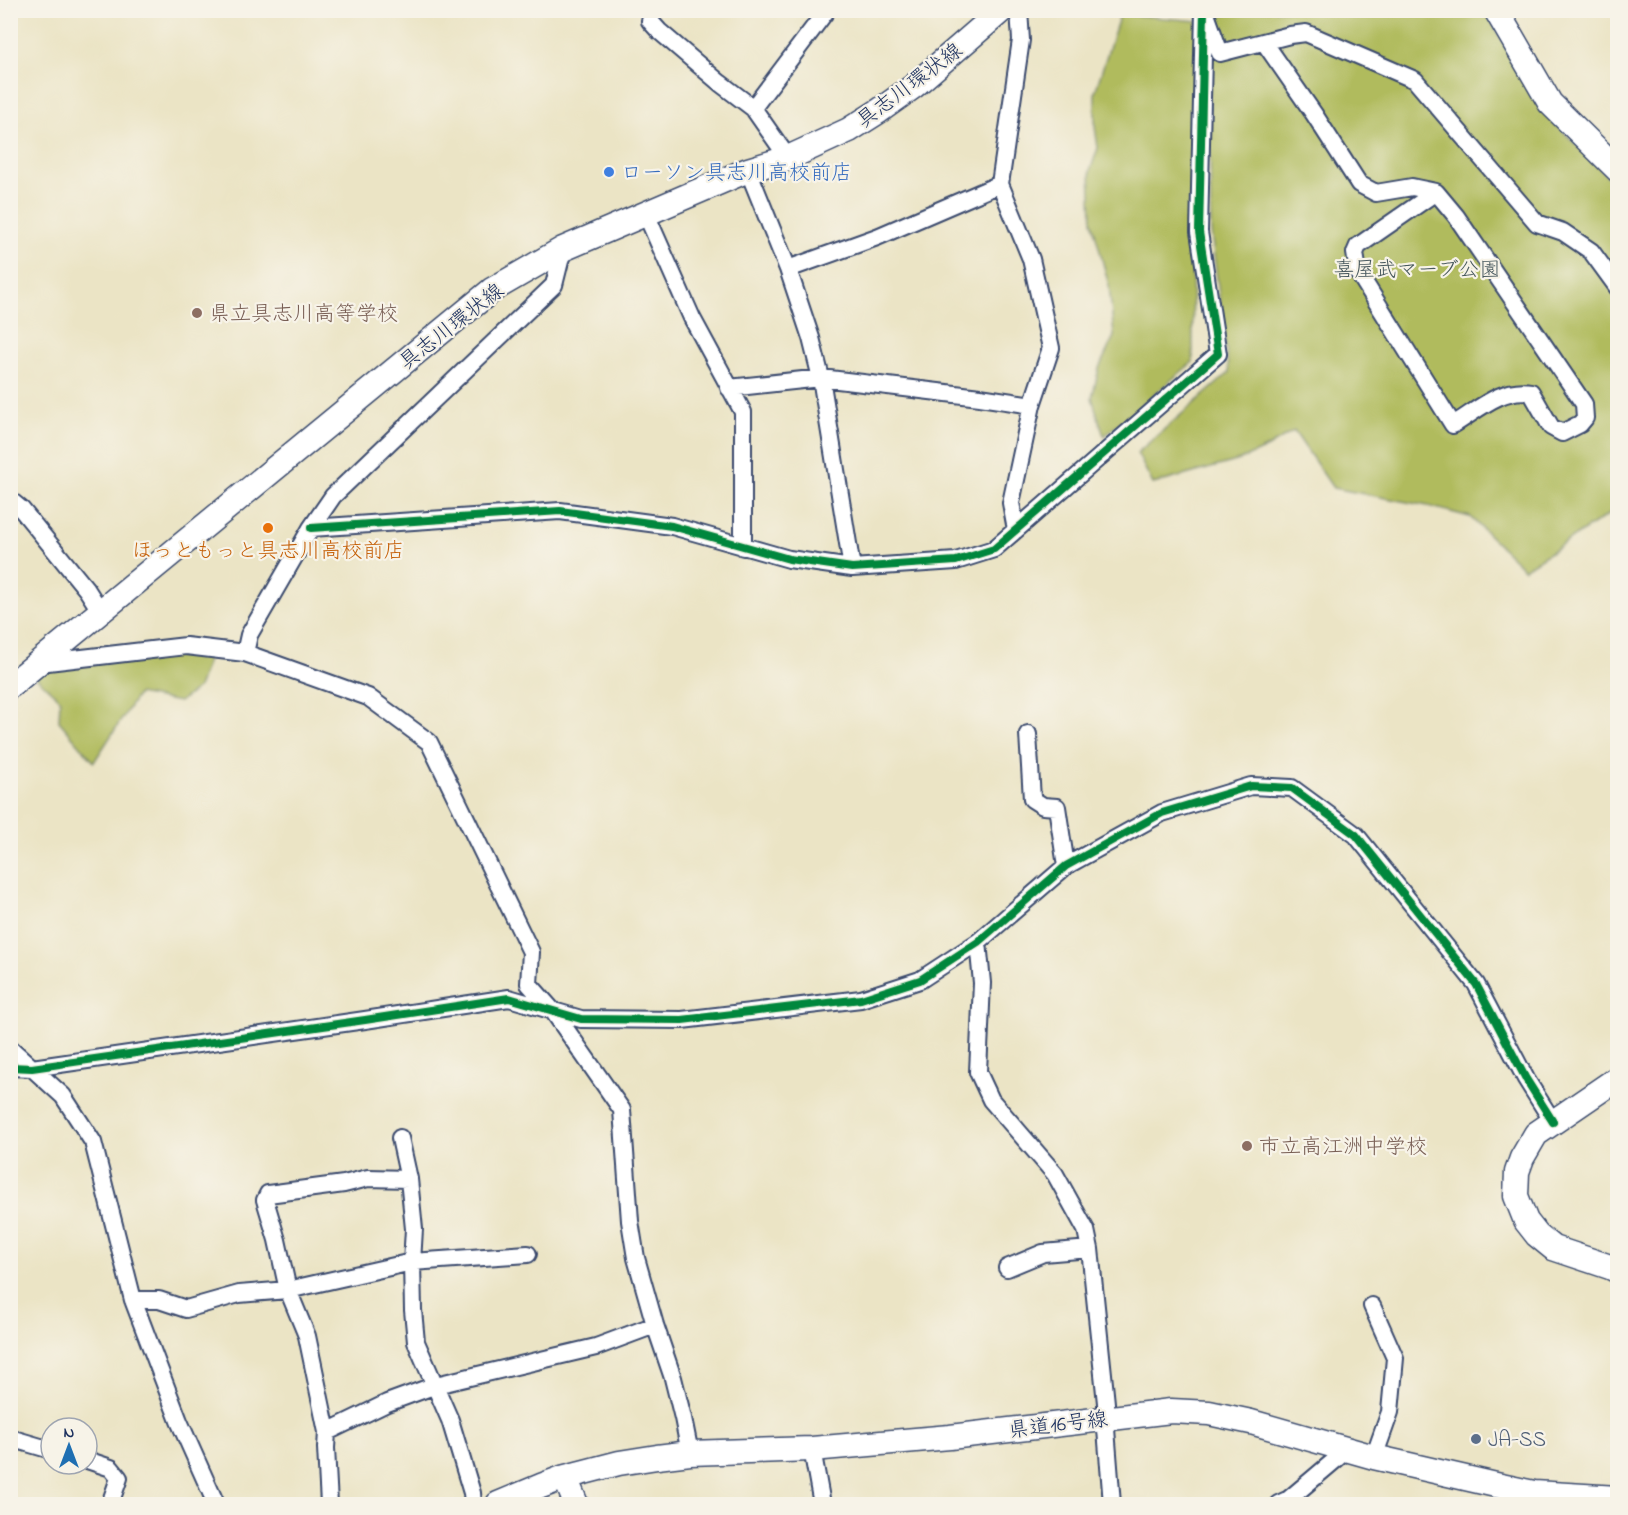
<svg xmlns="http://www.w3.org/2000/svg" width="1628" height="1515" viewBox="0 0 1628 1515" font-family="'Indie Flower','Klee One',sans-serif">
  <rect width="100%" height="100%" fill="#f7f3e8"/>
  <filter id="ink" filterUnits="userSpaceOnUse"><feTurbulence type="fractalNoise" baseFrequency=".0167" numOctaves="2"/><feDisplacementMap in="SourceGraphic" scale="12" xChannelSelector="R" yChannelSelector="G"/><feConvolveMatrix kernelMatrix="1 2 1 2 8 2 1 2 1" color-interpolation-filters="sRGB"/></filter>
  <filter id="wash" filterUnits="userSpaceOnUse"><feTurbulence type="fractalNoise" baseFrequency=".008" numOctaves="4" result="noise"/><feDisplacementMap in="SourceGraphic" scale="24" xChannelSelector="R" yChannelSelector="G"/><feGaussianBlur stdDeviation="1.35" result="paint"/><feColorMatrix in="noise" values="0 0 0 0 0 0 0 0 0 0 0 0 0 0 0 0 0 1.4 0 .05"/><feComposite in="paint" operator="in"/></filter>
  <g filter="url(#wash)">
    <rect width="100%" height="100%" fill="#ebe4c5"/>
    <path fill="#b0bb5d" stroke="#66755e" stroke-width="1.5" d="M1241,10l240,1 9,8 51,90 76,77v323l-93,60 -54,-52 -42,-11 -95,-18 -39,-57 -26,16 -28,13 -87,24 -16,-31 92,-80 -18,-141 -2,-189 2,-24z
      M1120,14l78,7 -6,214 1,127 -89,74 -12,-38 7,-30 15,-32 -5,-50 -17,-65 -2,-50 8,-23 -3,-21v-35z
      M212,649l-14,39 -19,14 -41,-8 -44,68 -35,-41 1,-22 -31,-28z"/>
  </g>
  <g filter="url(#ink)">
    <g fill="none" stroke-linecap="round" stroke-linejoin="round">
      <g stroke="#3a4a6d" stroke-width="20">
        <path id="minor" d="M653,10l-3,11 9,10 61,52 33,25 35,50
          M1206,14l14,39 70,-18 16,-2 109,47 122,143 26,9 28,19 27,37
          M1264,42l50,72 45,70 17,9 36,-6 24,5 20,24 128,188 1,14 -5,6 -18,9 -11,-6 -20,-35c-30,-5 -53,18 -78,33l-95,-153 -3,-19 3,-7 78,-54
          M753,108l74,-98
          M748,170l40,99 23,69 10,40 31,190
          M646,214l46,104 51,94v135
          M788,269l89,-32 123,-53
          M729,388l92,-10 159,19 52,8
          M10,500l12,10 65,80 14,22
          M311,528l249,-17 112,15 117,33 63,9 104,-7 38,-12 224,-195 -19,-122 5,-222
          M1016,530l-5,-27 21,-98 19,-57 -20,-89 -31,-75 21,-144 -2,-30
          M245,653l4,-18 62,-107 22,-32 221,-211 9,-36
          M39,663l147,-17 59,7 123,44 61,45 102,210 -2,32 24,27 69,99 8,111 6,37 19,67 18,53 10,40 7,35
          M1028,734l4,65 11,7 14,1 9,59
          M978,942l4,41 -4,89 13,28 64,74 31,56 4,19 16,154v26l6,75
          M10,1048l53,48 30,46 40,158 46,121 37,83
          M10,1067l22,1 333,-48 144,-22 72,21 101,1 179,-21 59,-19 58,-38 88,-76 96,-53 89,-27 41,2 64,47 120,149 50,95 27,43
          M400,1138l9,41 5,50 -2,33 1,48 3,32 34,78 22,73 1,11
          M1007,1268l36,-15 47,-4
          M133,1300h26l27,9 53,-15 49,-4 124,-28 116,-8
          M1372,1306l23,52 -5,54 -16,45
          M327,1432l60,-29 49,-18 160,-38 59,-22
          M10,1438l41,12
          M812,1449l10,55
          M87,1460l24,8 8,10 -9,26
          M329,1504l-3,-56 1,-16 -20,-96 -19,-46 -11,-50 -12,-40 3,-6 76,-10 24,-6 41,1
          M1278,1504l11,-5 58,-49"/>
      </g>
      <g stroke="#3a4a6d" stroke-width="27">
        <path id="secondary" d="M1496,10l54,93 68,67
          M10,686l482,-396 71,-41 185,-79 40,-12 61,-28 30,-19 35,-25 88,-76
          M1618,1078l-82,56 -14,24 -5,14 -1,24 10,25 11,14 16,13 57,19 8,4
          M565,1477l11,27
          M498,1504l43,-18 24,-9 54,-14 38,-6 33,-4 122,-4 138,-12 221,-26 38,2 42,9 123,35 122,28 38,8 84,5"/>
      </g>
      <use href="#minor" stroke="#fff" stroke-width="16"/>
      <use href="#secondary" stroke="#fff" stroke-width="24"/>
      <g stroke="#f7f3e8" stroke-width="11">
        <path id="cycleway" d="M311,528l249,-17 112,15 117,33 63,9 104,-7 38,-12 224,-195 -19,-122 5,-222
          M10,1067l22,1 333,-48 144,-22 72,21 101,1 179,-21 59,-19 58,-38 88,-76 96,-53 89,-27 41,2 64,47 120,149 50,95 27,43"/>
      </g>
      <use href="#cycleway" stroke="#00873e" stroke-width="8"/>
    </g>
  </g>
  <circle fill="#3f7fe0" stroke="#f7f3e8" stroke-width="2" cx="609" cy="172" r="6"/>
  <g fill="#8d6e63" stroke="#f7f3e8" stroke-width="2">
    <circle cx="197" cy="313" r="6"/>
    <circle cx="1247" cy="1146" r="6"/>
  </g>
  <circle fill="#e8710a" stroke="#f7f3e8" stroke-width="2" cx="268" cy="528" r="6"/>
  <circle fill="#5c6f8a" stroke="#f7f3e8" stroke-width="2" cx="1476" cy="1439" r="6"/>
  <g text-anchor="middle" stroke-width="4.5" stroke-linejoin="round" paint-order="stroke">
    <g font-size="21" fill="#1b2f5e" stroke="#f7f3e8">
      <text transform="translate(909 85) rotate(-37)" y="7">具志川環状線</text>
      <text transform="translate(451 326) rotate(-38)" y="7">具志川環状線</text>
      <text transform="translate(1058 1424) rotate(-7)" y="7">県道16号線</text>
    </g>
    <g font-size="21" fill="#366cbe" stroke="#f7f3e8" text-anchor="start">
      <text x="621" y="179">ローソン具志川高校前店</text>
    </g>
    <g font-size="21" fill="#48595e" stroke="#f7f3e8">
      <text x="1417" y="276">喜屋武マーブ公園</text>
    </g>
    <g font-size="21" fill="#785e54" stroke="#f7f3e8" text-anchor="start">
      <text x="209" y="320">県立具志川高等学校</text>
      <text x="1259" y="1153">市立高江洲中学校</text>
    </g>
    <g font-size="21" fill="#c56008" stroke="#f7f3e8">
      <text x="268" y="557">ほっともっと具志川高校前店</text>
    </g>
    <g font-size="21" fill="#4e5e75" stroke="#f7f3e8" text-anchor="start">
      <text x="1488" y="1446">JA-SS</text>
    </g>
  </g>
  <rect width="1628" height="1515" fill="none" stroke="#f7f3e8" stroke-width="36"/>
  <g transform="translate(69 1446)"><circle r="28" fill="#f7f3e8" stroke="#9fa5b1" stroke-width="1.5"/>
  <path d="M0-4.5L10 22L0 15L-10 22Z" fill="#1f6fb2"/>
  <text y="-9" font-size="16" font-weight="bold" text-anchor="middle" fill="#1b2f5e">N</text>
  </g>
</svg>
